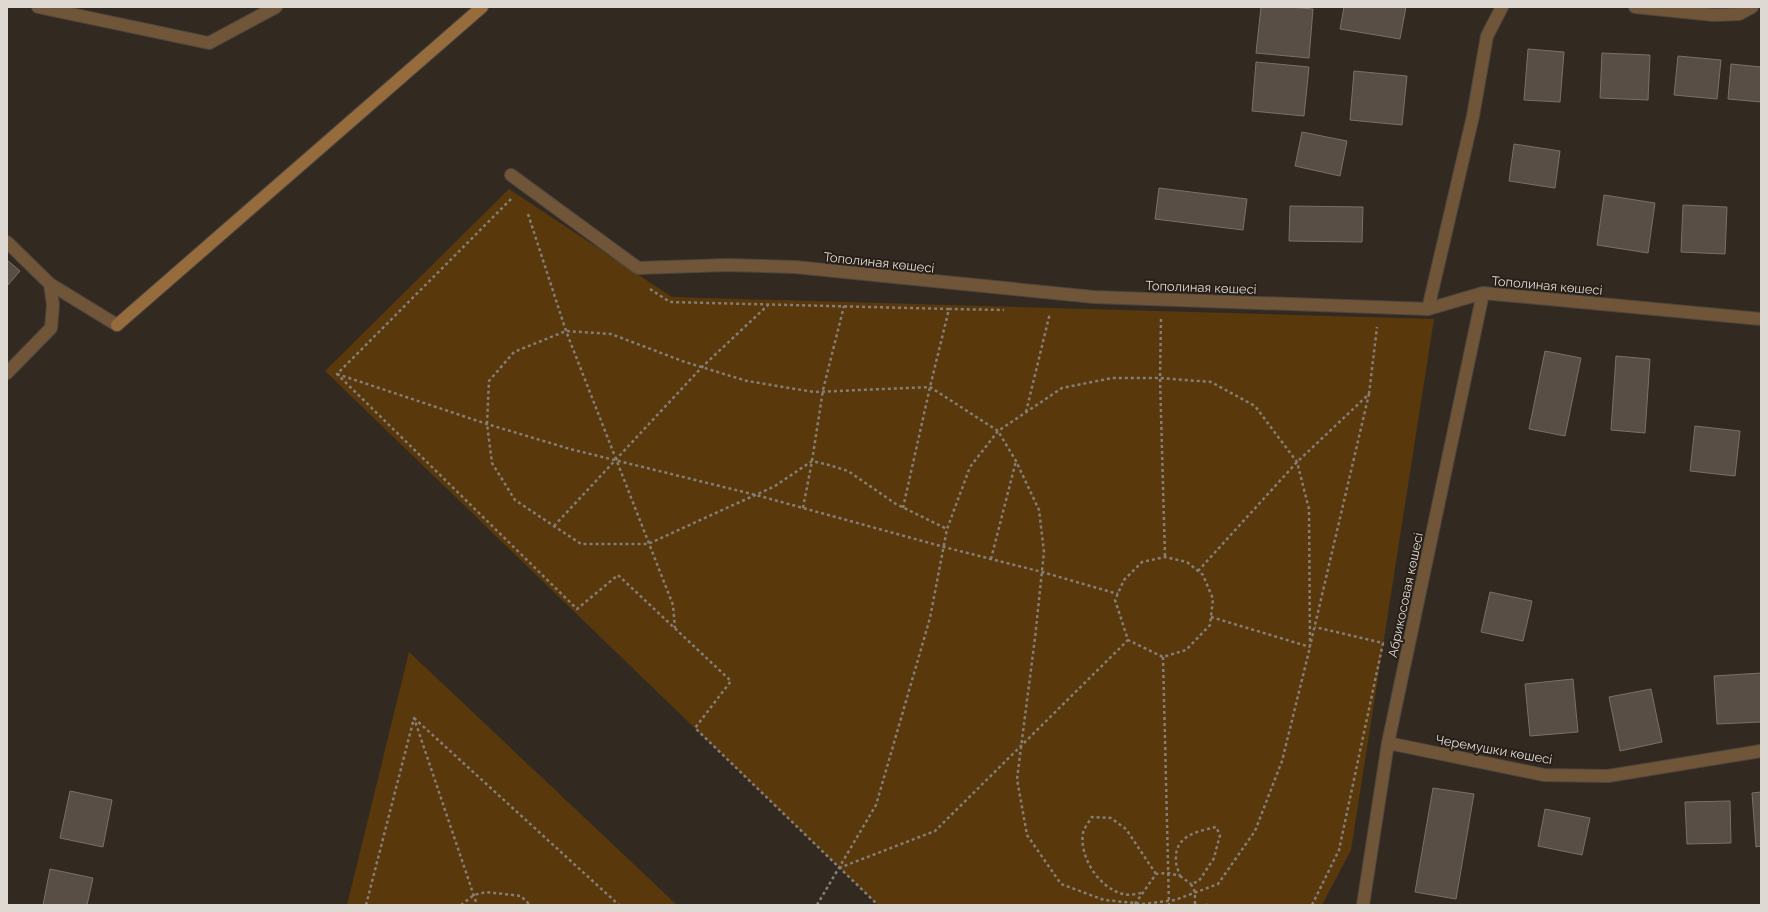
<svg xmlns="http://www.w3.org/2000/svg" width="1768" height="912" viewBox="0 0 1768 912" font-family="Raleway,sans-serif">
  <rect width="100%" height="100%" fill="#322a21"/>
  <path fill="#59380c" d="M509,189l163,108 762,22 -83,531 -29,55h-444l-553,-534z
    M409,652l268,253h-330z"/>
  <path fill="#584e45" stroke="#7a7066" d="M1261,7h28l24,2 -4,49 -53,-5z
    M1344,7h62l-6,32 -60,-10z
    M1528,49l36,3 -4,50 -36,-2z
    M1602,53l48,2 -2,45 -48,-2z
    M1678,56l43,4 -4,39 -43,-4z
    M1256,62l53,5 -5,49 -52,-5z
    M1731,64l30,3v35l-33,-3z
    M1354,71l53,5 -5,49 -52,-5z
    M1302,132l45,9 -7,35 -45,-10z
    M1514,144l46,7 -5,37 -46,-7z
    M1159,188l88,11 -4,31 -88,-11z
    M1604,195l51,8 -7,50 -51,-8z
    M1683,205l44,2 -2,47 -44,-2z
    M1290,206l73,1 -1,35 -73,-1z
    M7,260l13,11 -13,15z
    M1545,351l36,7 -16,78 -36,-7z
    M1616,356l34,3 -5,74 -34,-3z
    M1695,426l45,5 -5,45 -45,-5z
    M1490,592l42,9 -9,40 -42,-9z
    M1761,673v49l-44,2 -3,-48z
    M1573,679l5,53 -48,4 -5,-52z
    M1651,689l11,53 -42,9 -11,-54z
    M1433,788l41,6 -18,105 -41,-7z
    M70,791l42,9 -9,47 -43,-9z
    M1761,792v54l-5,1 -4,-54z
    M1730,801l1,42 -44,1 -2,-42z
    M1545,809l45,9 -8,37 -44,-9z
    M50,869l43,9 -6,27h-44z"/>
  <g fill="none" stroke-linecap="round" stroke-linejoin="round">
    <g stroke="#4e463e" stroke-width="14">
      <path id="lane" d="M38,7l171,36 67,-36
        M1635,7l79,8 25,-1 13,-7
        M1428,309l45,-193 14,-80 15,-29"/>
    </g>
    <g stroke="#4e463e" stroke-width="14">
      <path id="street" d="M511,175l127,93 89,-3 68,2 299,30 334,12 55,-16 278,26
        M7,242l43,42 67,41
        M7,373l44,-45 2,-23 -3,-21
        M1388,743l156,32 64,1 153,-25
        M1363,905l25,-162 95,-450"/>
    </g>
    <g stroke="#4e463e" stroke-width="14">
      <path id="secondary" d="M117,325l365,-318"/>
    </g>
    <path stroke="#857e77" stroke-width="2.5" stroke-dasharray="3 3" stroke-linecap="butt" d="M511,199l-174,175 240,235 41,-34 113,106 -36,47 183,177
      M528,214l38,117 107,274 2,23
      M650,289l20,13 279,7
      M1161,319l-1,59 5,179
      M337,374l150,50 83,25 186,46 188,52 98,25 76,22
      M1369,394l8,-67
      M1026,412l24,-99
      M803,508l9,-47 11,-71 21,-84
      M903,508l27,-121 19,-78 55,1
      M554,526l148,-159 66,-62
      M991,559l25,-98
      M1198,571l99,-109 72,-68 -58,248
      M1211,617l99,30
      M1163,657l6,248
      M414,718l205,187
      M839,868l96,-37 193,-191 -13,-40 9,-20 18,-18 23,-5 22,5 16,13 10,24 -3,26 -24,25 -23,7 -35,-17
      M1180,876l11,8
      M1141,893c-5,1 -13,3 -18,1 -24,-6 -44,-37 -40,-61 1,-5 6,-11 9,-16l19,1 15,11 30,45
      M1135,904l21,-30 12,-1 12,3c-2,-6 -5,-13 -4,-19 0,-22 23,-26 40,-30l4,8 -6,23 -15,23 -8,3 4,8v13
      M366,905l48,-187 63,187
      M461,905l13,-10 12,-3 35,4 9,9
      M817,905l59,-100 54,-187 17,-89 23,-62 28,-36 64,-43 50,-10h48l51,4 44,24 42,56 12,47 1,138 -28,114 -27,70 -37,53 -43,16 -31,4 -9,-1 -31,-3 -43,-16 -34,-49 -10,-56 18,-141 9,-86 -5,-42 -23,-49 -18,-30 -68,-44 -116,5 -67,-11 -62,-19 -74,-28 -45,-3 -52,21 -25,29 -2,43 5,39 23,37 66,44h67l127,-58 37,-25 17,4 19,6 48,33 51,25
      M1205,905h5
      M1312,905l27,-55 44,-207 -68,-16"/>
    <use href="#lane" stroke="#705539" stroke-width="12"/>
    <use href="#street" stroke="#705539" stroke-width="12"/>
    <use href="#secondary" stroke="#966c3d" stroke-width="12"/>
  </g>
  <g text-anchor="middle" stroke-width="4" stroke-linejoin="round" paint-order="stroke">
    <g font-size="13" fill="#dfd9d4" stroke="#282018">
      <text transform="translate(879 262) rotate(6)" y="5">Тополиная көшесі</text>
      <text transform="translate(1547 285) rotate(5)" y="5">Тополиная көшесі</text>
      <text transform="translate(1201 287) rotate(2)" y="5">Тополиная көшесі</text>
      <text transform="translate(1405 595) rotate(-78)" y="5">Абрикосовая көшесі</text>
      <text transform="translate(1494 749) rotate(10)" y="5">Черемушки көшесі</text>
    </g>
  </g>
  <rect width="1768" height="912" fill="none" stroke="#dfd9d4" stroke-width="16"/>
</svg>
